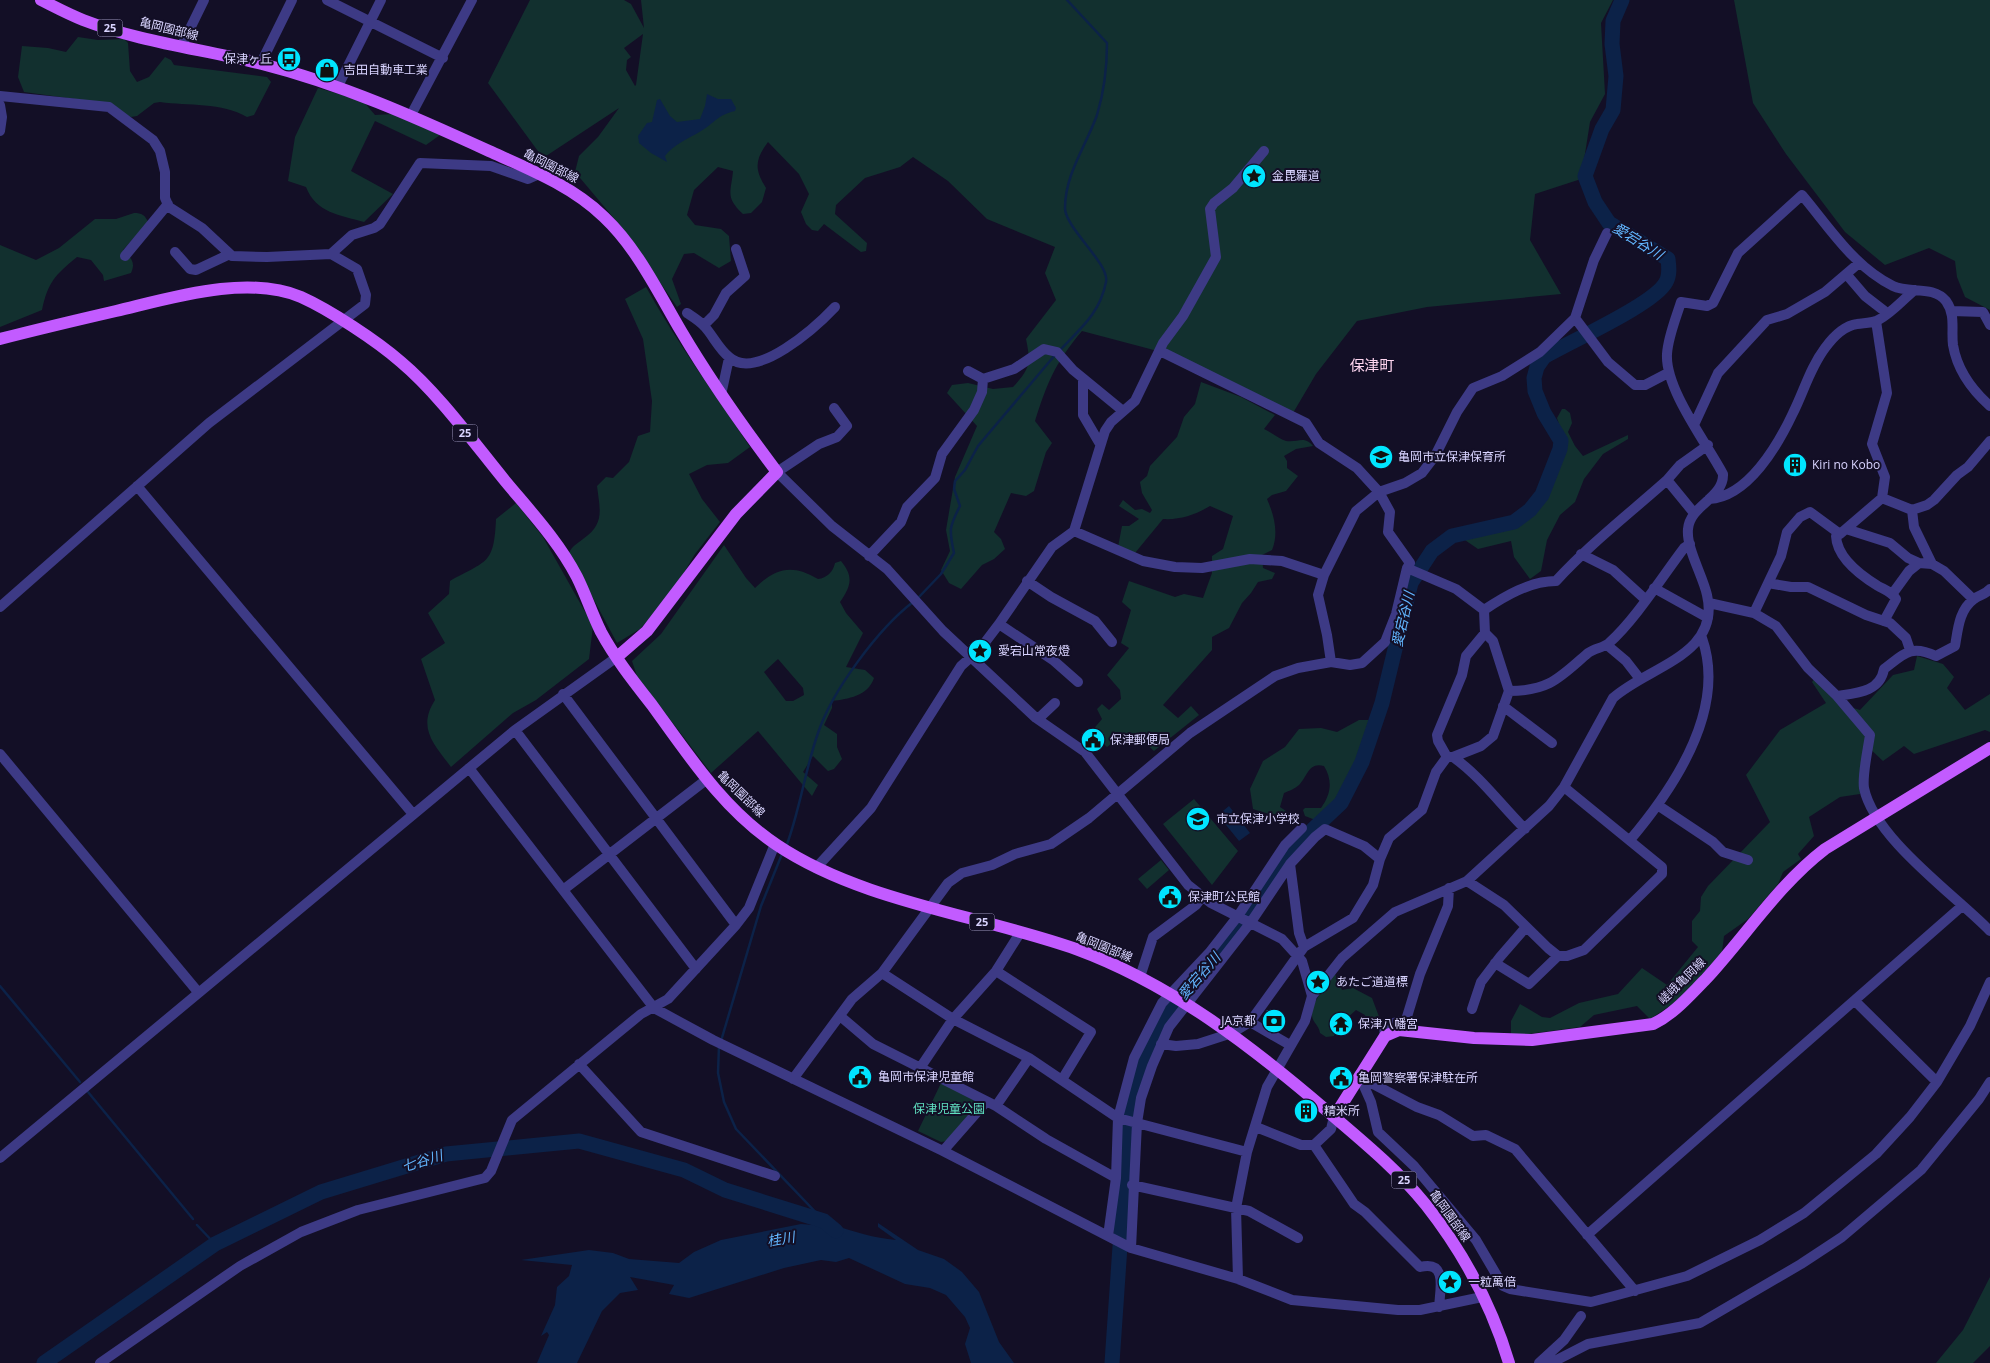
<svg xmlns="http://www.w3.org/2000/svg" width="1990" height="1363" viewBox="0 0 1990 1363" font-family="'Open Sans','Noto Sans JP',sans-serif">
  <rect width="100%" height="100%" fill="#130f26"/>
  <path fill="#12302f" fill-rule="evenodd" d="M530,0h94l7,4 13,24 -3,-28h972l-12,23 4,71 -15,28 -9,57 -46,15 -5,46 31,54 -134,13 -70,14 -41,53 -23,39 -109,-55 -102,-27c-27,32 -35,52 -47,90l17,22 -6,9 -12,39 -8,5 -15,-3 -17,39 7,7 4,10 -11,10 -12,6 -21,24 -12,-6 -8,-13 9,-19 -4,-21 9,-53 22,-51 -30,-33 5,-8 16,-2 25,6 20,-2c17,-18 18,-24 13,-48l30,-39 -11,-27 10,-26 -68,-28 -39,-38 -35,-24 -13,10 -35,11 -29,27 -1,9 32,29 -1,8 -5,1 -37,-28 -6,7 -6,-1 -6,-6 -5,-12 8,-18 -10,-20 -31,-32c-13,18 -14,27 -2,46l-4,14 -11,11 -8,1c-18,-17 -12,-21 -10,-43l-15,-4 -24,23 -7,25 8,10 26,4 8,7 2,25 -12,7 -25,-15 -10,1 -12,25 9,25 -4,3 -54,-78 -48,-57 4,-16 19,-19 21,-29 -76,50 -55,-75zM643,34l-7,51 -1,1 -9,-16 1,-10 4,-3 -7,-9z
    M1734,0h256v310l-25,-13 -8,-20 -2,-16 -26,-13 -44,17 -40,-33 -59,-78 -33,-51z
    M78,37l20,3 26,-1 4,4 2,28 7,11 12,-5 16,-20 6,3 3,5 93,12 4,5 -17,33 -7,2c-25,-15 -59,-11 -87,-15l-6,1 -17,13 -6,1 -27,-14 -80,-11 -6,-15 4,-31 26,2 18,4z
    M318,88l45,13 12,14 18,-1 47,21 -14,10 -51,-24 -24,50 42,23 -29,28c-24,-7 -48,-9 -58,-35l-18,-6 7,-44z
    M134,213c8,0 11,2 14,9l-25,28c8,8 13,12 8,23l-27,8 -1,-6 -12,-15 -14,-3c-22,18 -29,25 -35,53l-42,17v-82l36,15 23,-12 36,-29h21z
    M646,287c31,56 69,107 104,160l-22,16 -21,2 -18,9 13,25 18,23 -25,32 -25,42 -30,33 -23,14 -48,-90c3,-7 8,-9 14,-14 22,-15 17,-29 14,-53l9,-9 7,1 16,-16 9,-26 12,-4 2,-31 -9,-62 -18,-40z
    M1201,382l40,15 34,18 -11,14c7,3 15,10 22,12 12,2 18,-6 27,5l-17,3 -12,7 3,5v7l11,8 -12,15 -14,4 -5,4c7,16 12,34 5,51l-10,5 1,13 12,5 -3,6 -14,3 -7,11 -9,10 -13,25 -17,9v13l-49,55 15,13 13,-12 8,9 -45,36 -13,-12 -11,3 -7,-7 -16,12 -16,-15 11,-13 -5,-10 5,-5 7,6 12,-11 -1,-9 -13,-15 22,-27 -8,-5 10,-33 -9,-8 7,-21 46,16 9,-3 19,4 9,-25v-17l11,-7 10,-33 -23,-10c-15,9 -30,14 -47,13l-28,34 -17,-6 4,-21h7l10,-7 -20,-13 4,-6 12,10 7,-1 8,4 2,-3 -10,-17 -2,-11 7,-6 3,-10 27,-29 7,-20 11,-13z
    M1562,409h3l5,4 2,10 -4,9 7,14 8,10 45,-21v4l-25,15 -19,25 -9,23 -15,13 -13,25 -6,31 -11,8 -16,-22 -3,-16 -33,8 -19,-13v-5l3,-4 16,2 18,-8 6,1 15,-6 7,6 3,-1 30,-54 7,-28 -7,-21z
    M516,503l27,34 50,89 -4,33 -53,41 -23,13 -62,54c-17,-23 -34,-39 -16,-67l-14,-41 24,-16 -17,-30 21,-19 1,-13c37,-21 44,-16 46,-62z
    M724,545l22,33 9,10c21,-21 38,-24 63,-9 9,-1 15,-7 17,-16l6,-2c13,16 10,25 -1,41l6,11 17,20 -17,34 19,3 9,8c-6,18 -26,21 -42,23v7l-8,17 13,9v13l5,12 -8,10 -6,2 -15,-15 -10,16 15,13 -6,11 -54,-65 -47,42 -74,-97 -5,-15 29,-27zM778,659l25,29 1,7 -11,6h-7l-22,-29z
    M1917,656l26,8 11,13 -7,11 18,22 25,-16v38l-5,-2 -71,24 -10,-8 -21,15 -16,-15 -7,48 -20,3 -31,20 5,19 -16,18 3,5 -18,13 -5,12 -30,35 -24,17 -2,16 -42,47 -30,20 -13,-13 -43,9 -14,12 -59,8 -10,-1v-13l9,-17 22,13 8,1 29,-15 39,-9 24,-26 25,17 31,-38 -6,-6v-20l8,-10 1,-14 7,-11 62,-64 -24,-47 34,-45 46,-27 -14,-21 3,-4 25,26 20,6 33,-35 21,-5z
    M1359,720h10l-21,62 -30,39 -13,-5 -2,-6 2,-2h16c10,-14 12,-27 3,-42 -16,-4 -16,10 -25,19 -3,3 -10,6 -15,8l-4,14 12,8 5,8 -44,-14 -3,-20 13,-28 22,-14 14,-18 22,-1 16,4z
    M1194,799l44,52 -26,34 -49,-61z
    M1161,860l8,10 -22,19 -9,-10z
    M1335,974l7,16 11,-2 19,10 9,24 -10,4 -5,-4 -1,-7 -9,-5 -10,9 -9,-4 -3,21 -8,1 -6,-4c-1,-8 -8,-11 -8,-18 -2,-10 16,-33 23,-41z
    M941,1083l34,17 1,6 -29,35 -6,1 -23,-11z
    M1990,1277v69l-17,17h-37l27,-33z"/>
  <path fill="#0c2248" d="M707,94l11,5h13l5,9 -1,3c-18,4 -20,12 -34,20 -13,8 -27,13 -36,25l2,6 -16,-9 -12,-10 -1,-7 9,-13 5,-1 5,-22 3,-1 10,17 7,6 23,-3 5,-13z
    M1229,806l21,27 -11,8 -21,-26z
    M770,1205c42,10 83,31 126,35l-18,-13v-4l40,27 26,9 18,13 17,20 20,50 15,21h-43l-6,-19 5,-16 -5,-11 -19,-22 -16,-7 -25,-4 -56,-26 -13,4 -15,-2 -37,8 -95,30 -20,-4 5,-9 -44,-8 8,13 -18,3 -18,18 -25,52h-40l12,-28 -2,-3 -6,4 14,-31 2,-18 12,-11 3,-11 -51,-5 68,-10 24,3 16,6 50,4 15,-11 27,-12 80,-16 13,1 -42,-14z"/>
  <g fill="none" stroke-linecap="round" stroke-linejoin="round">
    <path stroke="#0c2248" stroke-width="2.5" d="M1060,350c21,-22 40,-37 46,-68 4,-18 -41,-54 -41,-74 0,-34 21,-62 32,-93 7,-23 10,-48 10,-72l-40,-43
      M918,598l23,-24 13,-21c-5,-23 -5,-26 6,-47l-6,-17 1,-8 10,-11 13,-24 77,-91
      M786,847c14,-37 19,-77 32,-114 14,-42 60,-104 95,-131
      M0,986l80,96
      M721,1041l40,-135 21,-52
      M719,1046l-1,27 6,29 12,27 88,92
      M88,1092l105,127
      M197,1225l18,19"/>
    <path stroke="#0c2248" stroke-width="15" d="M44,1363l171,-119 106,-52 125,-38 133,-13 105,29 41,20 99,31 12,10
      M1112,1363l16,-234 4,-25 20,-65 17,-28 55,-65 66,-95 51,-48 21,-41 20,-59 29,-120 21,-32 20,-15 62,-14 16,-12 12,-15 18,-46 1,-8 -17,-28 -9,-22 -1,-13 3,-11 7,-10c25,-15 111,-53 122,-75 4,-7 3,-15 2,-23l-59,-36 -14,-21 -10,-26 17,-47 11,-19 3,-34 -4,-32 1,-23 9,-21"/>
    <path stroke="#3d3a85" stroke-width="10" d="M327,0l116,58
      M181,47l23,-47
      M261,63l31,-63
      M338,86l43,-86
      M0,96l109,11 44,33 7,11 5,21v26l4,9 33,21 30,28 35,1 64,-3 26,15 9,26 -1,9 -156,119 -209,184
      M0,105l2,12 -2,14
      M411,115l61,-115
      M175,252l15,17 6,1 34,-16
      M331,254l21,-19 22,-7 6,-4 40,-61 71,3 37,13 9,-4
      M125,256l43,-52
      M1847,275l18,21 22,17
      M1952,311l31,1 7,13
      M687,313c6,4 13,8 18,14 8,9 14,22 24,30 27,25 88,-31 106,-50
      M1575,318l33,44 27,23h10l23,-12
      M704,325l10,-10 12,-22 19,-17 -9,-27
      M968,371l15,8 31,-10 30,-20 13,3 16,18 50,41
      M1083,379v36l17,29
      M721,395l8,-37
      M834,408l13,18 -10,11 -18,7 -42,28 55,54 55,43 56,62 93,87 49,34 103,133 23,18 71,36 20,22 10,35 -7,25 -38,66 -20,65 -11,56 2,71
      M1694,425l24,-52 49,-53 20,-6 38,-22 34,-29
      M1667,480l13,-15 28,-20
      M137,486l276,328
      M1882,498l30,12 15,-5 7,-5 23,-25 11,-8 22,-26
      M1709,499c39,-2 69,-54 84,-86 11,-22 17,-45 32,-65 8,-11 18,-22 32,-24 6,-1 14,-1 19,-3 14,-6 27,-22 39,-31
      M1912,510l2,17 18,37
      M1846,529l44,14 18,15 11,5 13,1 12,7 29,28
      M1074,531l69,30 32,6 27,1 48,-9 32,2 42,14
      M1840,534l-4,2c1,22 24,39 42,50 7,4 14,6 18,13l-12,22
      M1581,554l32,16 33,30
      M869,556l32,-34 6,-15 28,-29 7,-24 32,-44 8,-18 1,-13
      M1407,568l49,21 28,21 1,23 -19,23 -4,19 -25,60 1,6 9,16
      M1027,581l24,16 44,24 17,21
      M1768,583l23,4h17l58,28 24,8 16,15 4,12
      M1654,588l54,30
      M1893,593l16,-22 10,-8
      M1709,603l45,10 22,13 32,42 29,28c20,-3 43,-4 47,-27 20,-15 26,-25 52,-13l19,-10c3,-17 4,-36 19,-47 5,-4 11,-4 16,-10
      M1484,610c21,-14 46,-29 72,-29 34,-37 74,-68 111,-101l27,33
      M1754,613l27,-57 6,-24 13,-15 10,-5 30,22 42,-36 3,-21 -13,-33 15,-51 -11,-72
      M999,624l54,36 25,22
      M1485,633l8,8 16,50
      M1607,645l19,16 14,18
      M1331,662l-4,-27 -9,-40 6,-20 32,-64 23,-19 26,-9 17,-10 13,-17 22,-44 16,-24 29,-12 38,-24 35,-34 19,-58 13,-27
      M563,694l173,231
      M1837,696l33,39c-2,14 -8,40 -6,53 10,50 91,107 126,143
      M1503,706l49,37
      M1038,719l17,-16
      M515,730l181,239
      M0,754l198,238
      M1447,757h6l28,-11 12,-10 16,-45c41,0 51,-14 79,-38 7,-5 15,-5 21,-10 26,-23 53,-66 75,-95l6,-4
      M1453,757c27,19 48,48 72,72
      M469,768l185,240 59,32 230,111 188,97 107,31 54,21 106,10h22l62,-13
      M1659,806l54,36 10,10 25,8
      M1630,840c44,-52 97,-131 72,-202
      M816,868l55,-60 90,-142 19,-17 19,-25 53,-77 22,-16 31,-100 6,-9 24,-21 28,-58 20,-27 33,-59 -6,-48 4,-6 19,-15 31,-37
      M1467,881l37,24 44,43 10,8h9l17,-6 78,-76v-7l-98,-80
      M563,890l143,-110
      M1304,947l-5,-14 -9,-69 25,-27 10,-8 39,17 16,13
      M1495,963l34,21 29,-28
      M996,971l95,61 -28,46
      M882,973l71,46 76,39 89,60 129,34
      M1140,977l13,-40 43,-32 6,-8
      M1312,996l30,-38 53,-46 72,-31 82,-75 15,-19 49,-89c34,-31 108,-43 94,-103 -4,-19 -21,-47 -19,-66 2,-24 36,-31 35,-55 -17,-32 -58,-85 -56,-120 1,-17 9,-36 14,-52l26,4 6,-3 25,-50 64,-58c27,32 52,72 91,91 16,8 40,-1 53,15 10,14 5,29 7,44 4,24 19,45 37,61
      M1855,1001l82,81
      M1472,1009l9,-27 19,-25 26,-30
      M840,1016l33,28 123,62 50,33 70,39
      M1250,1022l40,23
      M1385,1036l-1,-8 5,-4 17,-4 14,-46 28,-68 1,-18
      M1161,1044l15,2 22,-2 34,-11 18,-11 54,-75 49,-29 20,-33 7,-26 9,-21 33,-28 14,-38 11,-15
      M579,1064l62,68 134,44
      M920,1068l33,-49 43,-48 24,-38
      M1359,1075l12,27 7,30 36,34 62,74 27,46 7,3 81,13 23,-6 73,-20 73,-36 44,-27 72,-59 34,-37 27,-35 33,-56 20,-44
      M1359,1076l7,6 9,3 42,22 22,8 34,21 13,-1 29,14 120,142
      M793,1079l59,-80 30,-26 66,-90 14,-10 30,-8 23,-11 36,-10 38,-26 101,-85 85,-57 23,-8 33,-6 19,3 12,-2 23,-21 11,-28 11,-46 3,-5 -22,-31 2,-20 -11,-20 -22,-24 -38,-25 -13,-20 -146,-72
      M996,1106l33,-48
      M1256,1127l45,18h13l17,-16 3,-12
      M1314,1145l40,59 11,8 55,55c28,-7 20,23 19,40
      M943,1151l43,-49
      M0,1158l515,-428 102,-73
      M1132,1185l117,26 49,27
      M1587,1235l375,-329
      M1108,1236l8,-58 2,-60 16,-60 28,-55 47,-50 29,-37 47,-71 17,-17
      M1131,1248l6,-125 4,-25 11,-32 17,-39 82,-105 39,-58
      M100,1363l140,-97 61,-34 57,-22 127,-32 6,-7 21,-51 129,-106 27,-15 68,-74 13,-17 26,-64
      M1539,1363l25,-23 17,-24
      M1551,1363l37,-19 112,-21 101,-59 41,-27 79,-67 58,-71 11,-17"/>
    <path stroke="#c25bff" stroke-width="12" d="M41,0c14,7 27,14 42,20 57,22 119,29 179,44 79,20 153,53 227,87 40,18 83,35 115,66 33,31 54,75 77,114 29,49 62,96 96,141l-41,42 -89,117 -30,26
      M0,339c39,-10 77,-19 116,-28 55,-13 131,-37 185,-14 29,13 76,44 100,65 38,32 73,81 105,120 25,30 53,60 71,95 9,18 15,37 24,55 14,26 33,50 51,73 37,51 72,105 125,140 85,57 203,70 299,104 95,35 174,96 250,161 35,30 71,59 100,95 37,47 66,101 83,158
      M1334,1117l51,-81 14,-6 75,8 58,2 121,-16c21,-10 36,-28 52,-44 40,-43 73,-95 120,-131l165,-101"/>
  </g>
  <defs>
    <g id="bus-disc" transform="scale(1.25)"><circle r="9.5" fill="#00e5ff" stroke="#130f26"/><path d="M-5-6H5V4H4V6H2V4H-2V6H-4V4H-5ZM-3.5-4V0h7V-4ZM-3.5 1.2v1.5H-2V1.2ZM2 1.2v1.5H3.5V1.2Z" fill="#111"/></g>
    <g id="shop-disc" transform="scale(1.25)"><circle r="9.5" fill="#00e5ff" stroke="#130f26"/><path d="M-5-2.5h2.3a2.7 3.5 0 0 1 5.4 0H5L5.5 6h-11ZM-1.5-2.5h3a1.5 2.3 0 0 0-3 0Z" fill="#111"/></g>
    <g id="sight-disc" transform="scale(1.25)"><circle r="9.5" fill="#00e5ff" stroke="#130f26"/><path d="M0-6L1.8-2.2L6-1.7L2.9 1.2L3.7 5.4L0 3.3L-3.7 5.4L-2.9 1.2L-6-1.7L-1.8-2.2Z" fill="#111"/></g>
    <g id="school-disc" transform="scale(1.25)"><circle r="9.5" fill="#00e5ff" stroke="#130f26"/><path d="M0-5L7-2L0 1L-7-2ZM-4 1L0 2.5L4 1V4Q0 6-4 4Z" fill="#111"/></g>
    <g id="building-disc" transform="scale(1.25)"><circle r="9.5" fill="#00e5ff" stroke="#130f26"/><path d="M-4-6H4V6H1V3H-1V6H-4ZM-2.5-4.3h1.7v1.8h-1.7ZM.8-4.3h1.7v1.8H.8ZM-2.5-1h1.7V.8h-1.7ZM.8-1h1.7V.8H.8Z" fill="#111"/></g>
    <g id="civic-disc" transform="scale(1.25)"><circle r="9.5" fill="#00e5ff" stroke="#130f26"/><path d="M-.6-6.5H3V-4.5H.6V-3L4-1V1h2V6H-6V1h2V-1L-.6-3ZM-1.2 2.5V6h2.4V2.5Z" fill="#111"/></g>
    <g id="bank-disc" transform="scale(1.25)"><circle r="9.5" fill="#00e5ff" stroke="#130f26"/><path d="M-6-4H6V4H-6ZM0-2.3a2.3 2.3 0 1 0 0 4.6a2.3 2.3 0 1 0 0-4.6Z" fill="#111"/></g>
    <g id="temple-disc" transform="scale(1.25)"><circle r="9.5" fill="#00e5ff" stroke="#130f26"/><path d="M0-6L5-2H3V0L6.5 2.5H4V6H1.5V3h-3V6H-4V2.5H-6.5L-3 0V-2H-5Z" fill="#111"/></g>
  </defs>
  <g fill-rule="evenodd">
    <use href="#bus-disc" x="289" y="59"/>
    <use href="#shop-disc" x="327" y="70"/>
    <use href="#sight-disc" x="1254" y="176"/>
    <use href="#school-disc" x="1381" y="457"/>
    <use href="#building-disc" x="1795" y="465"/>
    <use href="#sight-disc" x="980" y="651"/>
    <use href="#civic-disc" x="1093" y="740"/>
    <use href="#school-disc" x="1198" y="819"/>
    <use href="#civic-disc" x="1170" y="897"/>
    <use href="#sight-disc" x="1318" y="982"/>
    <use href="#bank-disc" x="1274" y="1021"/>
    <use href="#temple-disc" x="1341" y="1024"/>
    <use href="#civic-disc" x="860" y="1077"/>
    <use href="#civic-disc" x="1341" y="1078"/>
    <use href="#building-disc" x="1306" y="1111"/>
    <use href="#sight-disc" x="1450" y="1282"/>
  </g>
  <g text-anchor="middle" stroke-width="4" stroke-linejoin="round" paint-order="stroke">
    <g fill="#130f26" stroke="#9e99be" stroke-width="1">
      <rect x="97.5" y="19.5" width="25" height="17" rx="4"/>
      <rect x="452.5" y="424.5" width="25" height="17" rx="4"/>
      <rect x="969.5" y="913.5" width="25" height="17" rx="4"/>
      <rect x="1391.5" y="1171.5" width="25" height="17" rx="4"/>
    </g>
    <g font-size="11" font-weight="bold" fill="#d9d4ff">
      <text x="110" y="32">25</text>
      <text x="465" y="437">25</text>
      <text x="982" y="926">25</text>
      <text x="1404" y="1184">25</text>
    </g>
    <g font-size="12" fill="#d9d4ff" stroke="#130f26">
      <text transform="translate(169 29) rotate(14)" y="4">亀岡園部線</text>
      <text transform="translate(551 166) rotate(27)" y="4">亀岡園部線</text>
      <text transform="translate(741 794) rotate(44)" y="4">亀岡園部線</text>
      <text transform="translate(1104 947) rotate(22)" y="4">亀岡園部線</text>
      <text transform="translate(1682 981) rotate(-44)" y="4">嵯峨亀岡線</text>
      <text transform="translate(1450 1216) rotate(54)" y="4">亀岡園部線</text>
    </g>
    <g font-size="12" fill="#d9d4ff" stroke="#130f26" text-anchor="start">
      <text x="272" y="63" text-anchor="end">保津ヶ丘</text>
      <text x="344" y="74">吉田自動車工業</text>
      <text x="1272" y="180">金毘羅道</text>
      <text x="1398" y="461">亀岡市立保津保育所</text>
      <text x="1812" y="469">Kiri no Kobo</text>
      <text x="998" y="655">愛宕山常夜燈</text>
      <text x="1110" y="744">保津郵便局</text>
      <text x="1216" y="823">市立保津小学校</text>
      <text x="1188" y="901">保津町公民館</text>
      <text x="1336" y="986">あたご道道標</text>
      <text x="1256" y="1025" text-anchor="end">JA京都</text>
      <text x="1358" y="1028">保津八幡宮</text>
      <text x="878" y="1081">亀岡市保津児童館</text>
      <text x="1358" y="1082">亀岡警察署保津駐在所</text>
      <text x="1324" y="1115">精米所</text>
      <text x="1468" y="1286">一粒萬倍</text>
    </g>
    <g font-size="12" fill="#5fe0c0" stroke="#130f26">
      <text x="949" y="1113">保津児童公園</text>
    </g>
    <g font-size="14" font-style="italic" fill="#62b6ff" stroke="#130f26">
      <text transform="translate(1638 241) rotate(32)" y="5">愛宕谷川</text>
      <text transform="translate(1403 619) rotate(-77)" y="5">愛宕谷川</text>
      <text transform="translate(1199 976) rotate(-49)" y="5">愛宕谷川</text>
      <text transform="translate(422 1161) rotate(-17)" y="5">七谷川</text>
      <text transform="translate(781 1239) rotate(-10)" y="5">桂川</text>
    </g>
    <g font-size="15" fill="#ffd6f0" stroke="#130f26">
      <text x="1372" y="371">保津町</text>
    </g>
  </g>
</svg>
